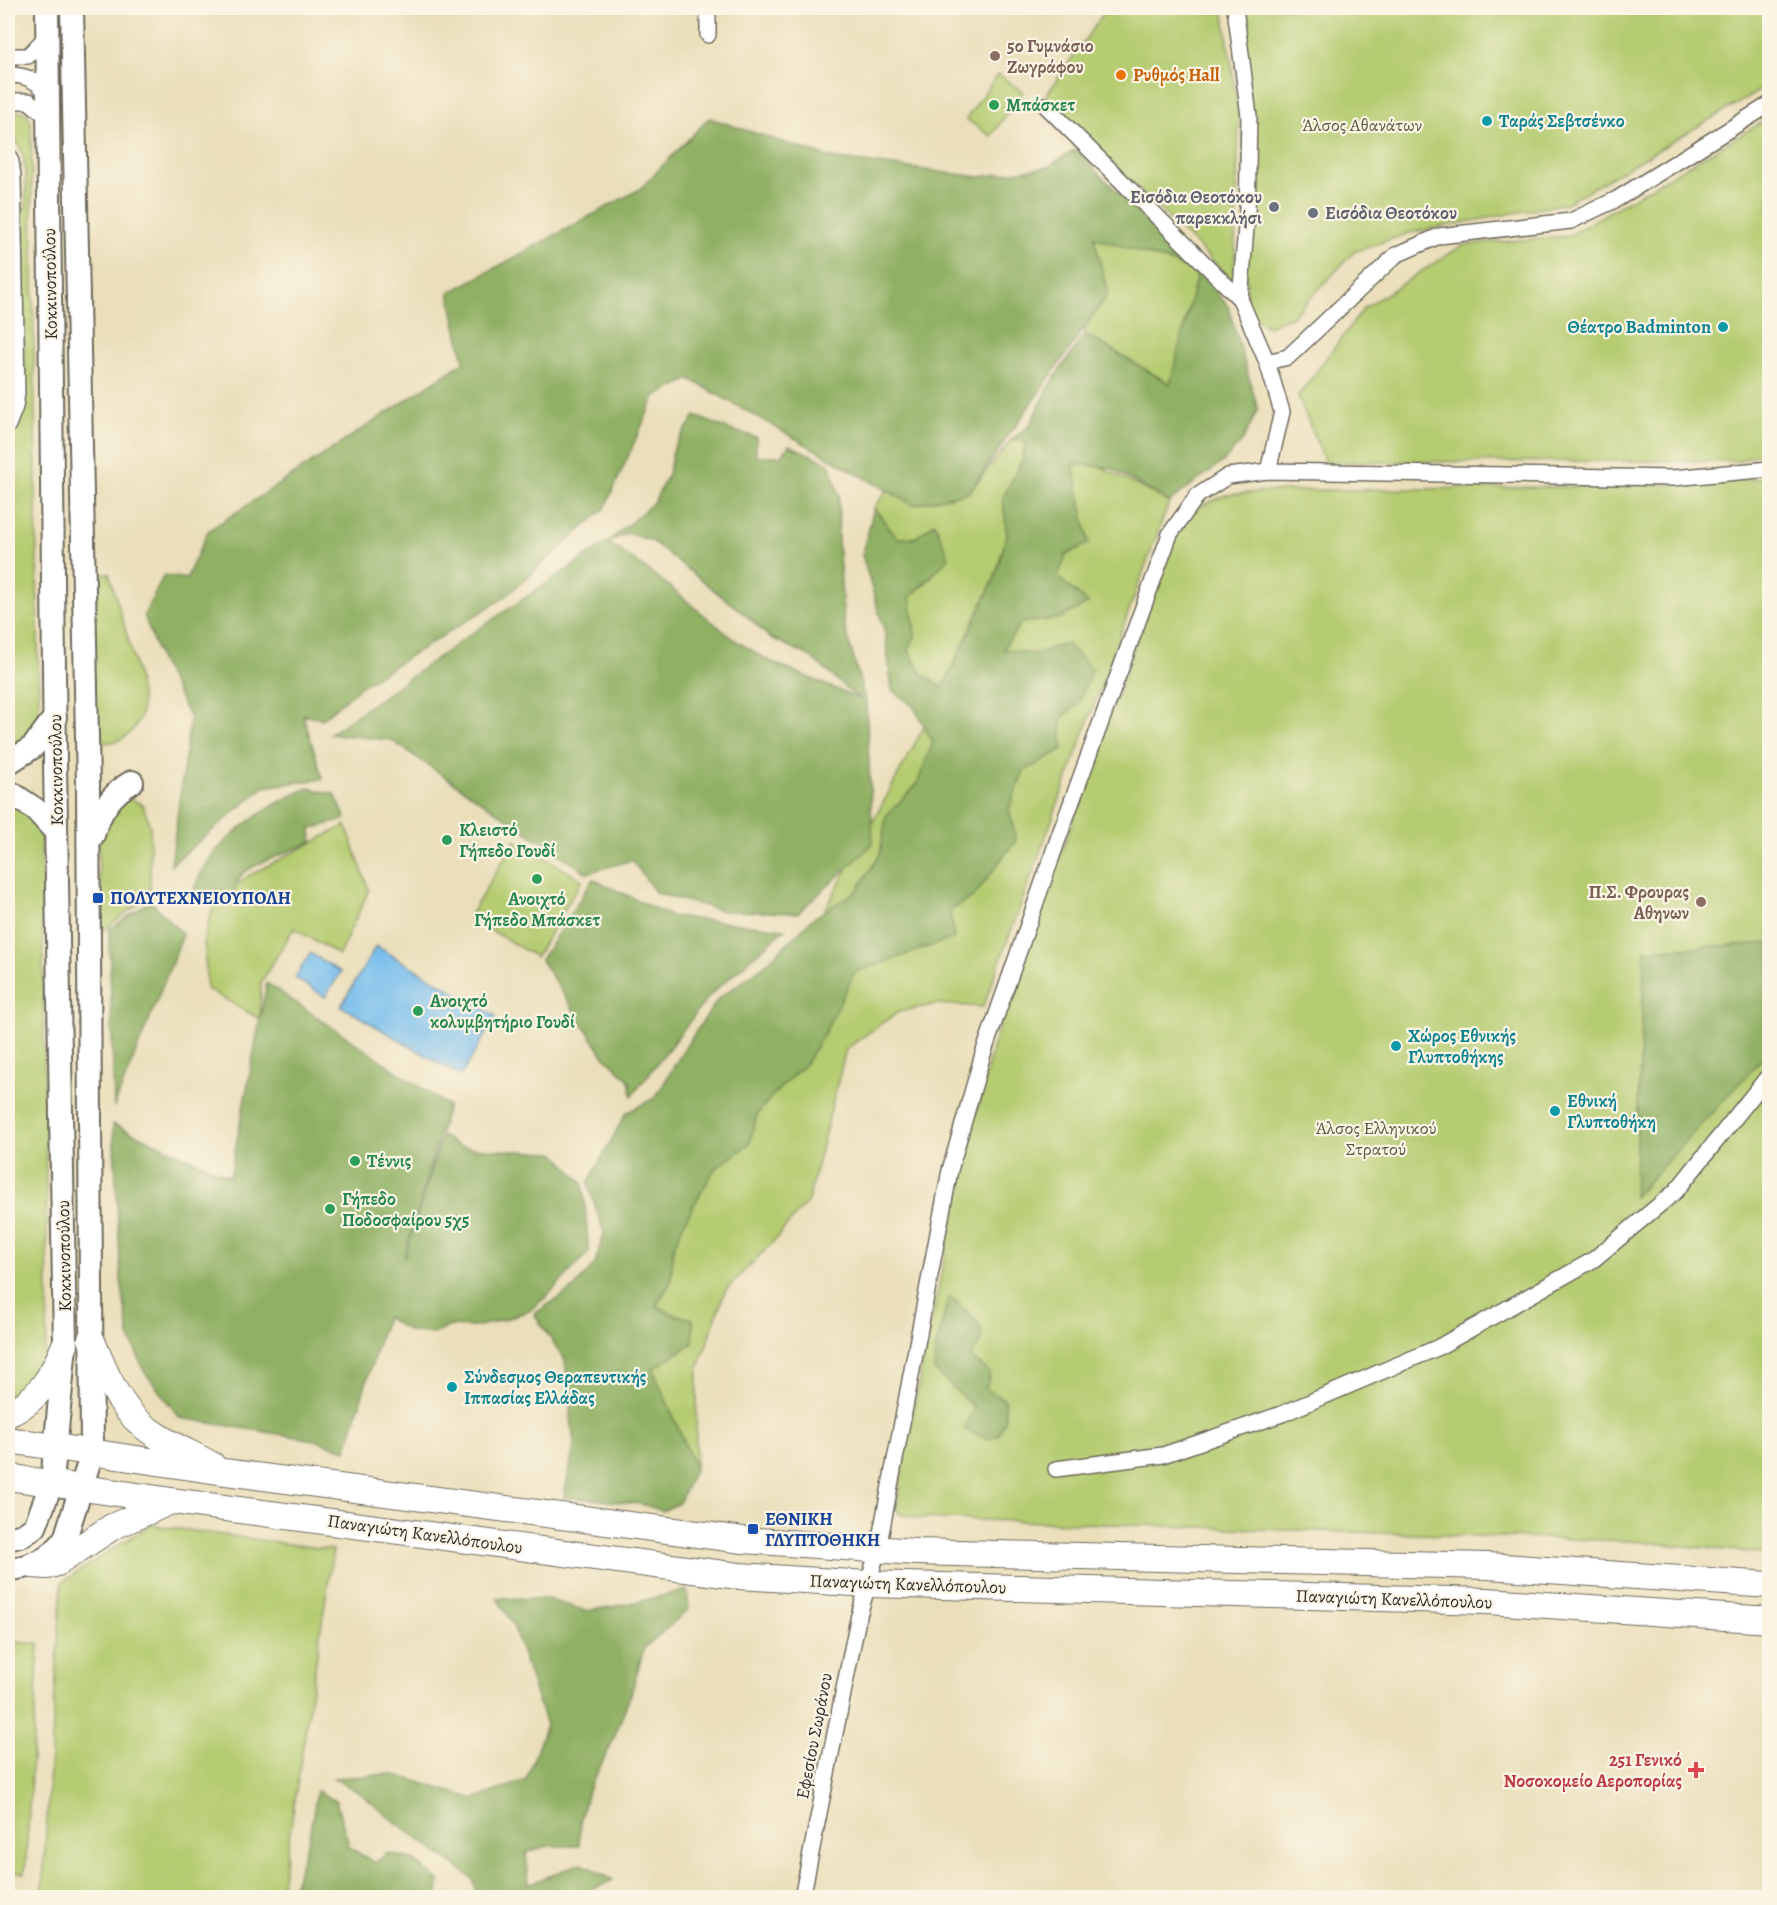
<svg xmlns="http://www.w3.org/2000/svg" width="1777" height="1905" viewBox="0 0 1777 1905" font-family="Alegreya,serif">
  <rect width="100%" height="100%" fill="#fcf5e5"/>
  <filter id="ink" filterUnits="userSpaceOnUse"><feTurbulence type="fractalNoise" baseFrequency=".0167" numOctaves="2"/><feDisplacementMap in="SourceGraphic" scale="12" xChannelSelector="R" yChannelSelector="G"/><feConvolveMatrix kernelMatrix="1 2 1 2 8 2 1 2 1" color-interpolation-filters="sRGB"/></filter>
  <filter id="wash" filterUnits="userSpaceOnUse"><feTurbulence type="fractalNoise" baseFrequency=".008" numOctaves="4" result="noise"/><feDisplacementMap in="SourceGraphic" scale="24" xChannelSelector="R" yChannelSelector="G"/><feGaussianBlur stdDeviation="1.35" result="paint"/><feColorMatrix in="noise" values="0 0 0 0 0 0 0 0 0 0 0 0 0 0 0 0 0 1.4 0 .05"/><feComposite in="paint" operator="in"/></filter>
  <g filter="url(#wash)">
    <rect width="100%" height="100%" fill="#eadfba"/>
    <path fill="#b5cc71" stroke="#707c4e" stroke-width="1.5" d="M1107,8h116l16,107 -5,167 -189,-185z
      M1241,8h528v77l-202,118 -158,30 -55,19 -60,63 -26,11 -21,-11z
      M998,74l25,18 -32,44 -25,-17z
      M23,111l4,3 4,7 8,596 -3,14 -28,25v-314l11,-19 6,-30 -3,-184 4,-1c0,-24 3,-53 -13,-72h-5v-23z
      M1769,118v332l-30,11 -414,1 -27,-66 66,-88 99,-63 105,-9z
      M1094,237l104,34 -28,113 -85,-50z
      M1012,439l14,3 -4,18 -19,38 4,37 -12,42 -52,111 -22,-15 -13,-24 7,-13 -5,-39 22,-20 3,-54 -20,15h-18l-23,-30 13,-18 26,15 56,-13z
      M1073,452l96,50 -186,505 -46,-3 -39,8 -52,37 -38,152 -35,41 -48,49 -27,79 -3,98 -76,-178z
      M1769,477v1077l-139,-13 -712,-23 -19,-4 -3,-8 9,-56 56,-273 32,-132 157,-442 25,-65 20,-29 30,-14 44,-4 341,-5 103,-3z
      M109,573c7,27 38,118 32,141 -5,19 -22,31 -41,28l-6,-17 -4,-148z
      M131,799l12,6 7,21v69l-49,37 -3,-88 16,-39z
      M8,801l33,25 7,479c-2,36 1,82 -40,96z
      M346,825l23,65 -30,65 -45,-27 -33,54 -1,37 -53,-30 -3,-51 11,-36 33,-26z
      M515,840l67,40 -46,77 -67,-40z
      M150,1525l183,25 -53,347h-238l20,-315z
      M8,1641l31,3 -14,229 -17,-1z"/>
    <path fill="#90b063" stroke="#5e6e47" stroke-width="1.5" fill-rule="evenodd" d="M709,118l123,40 147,19 69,-10 27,-17 123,121 30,35 30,103 -15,31 -19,21 -55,41 -57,-34 -39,-4 16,79 -23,12 -8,22 30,26 -27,15 -40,5 -18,26 31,5 32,-11 26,26 -14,35 -17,15 2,30 -39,22 -15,38 7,31 -42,56 -24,15 4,27 -99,34 -30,60 -19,31 -35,34 -14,18 -8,29 -35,26 -29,51 -12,28 -2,33 -15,24 20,9 17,4v24l-40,26 42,99 -16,35 -16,8 -21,-7 -78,-7 10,-52 -9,-85 -31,-46 40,-26 21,-24 9,-31 -16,-50 38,-70 30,-16 30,-51 33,-48 45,-32 48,-47 45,-28 23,-37 6,-38 31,-32 16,-42 -20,-36 -21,-16 -7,-57 -23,-78 12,-47 23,30h18l20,-15 14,35 -39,39 5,39 -7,14 13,23 22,15 52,-111 12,-42 -4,-37 19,-38 4,-18 -14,-3 17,-13 24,-46 32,-46 85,50 28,-113 -104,-34 14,57 -139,198 -56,13 -223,-126 -35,17 -50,112 -101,90 -143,88 -39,33 -19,-4 20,64 -59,8 -93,78 19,-147 -30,-58 -16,-45 20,-40 22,4 22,-48 256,-169 -15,-69 191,-104z
      M695,416l35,14 26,7v19h26l7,-11 40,18 10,31 -1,48 6,82 22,78 7,142 -75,69 -74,-2 -68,-18 -24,-33 -45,13 -196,-133 -61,-6 141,-100 137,-92 46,-40 14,-28 6,-27zM627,533l25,8 97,77 20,19 41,19 38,34 14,10 -93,-39 -36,-22 -69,-57 -56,-40z
      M308,788l27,6 11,25 -35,10 1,12c-17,10 -62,22 -72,36 -4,5 -6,15 -9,22l-40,-4c7,-14 14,-33 25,-44 25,-27 59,-49 92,-63z
      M593,879l77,37 115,13 -75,66 -78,101 -3,-16 -26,-25 -62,-95z
      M150,901l33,34 -69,172 -5,-177z
      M1769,943v108l-135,146 11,-247z
      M267,983l181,123 -44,152 38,-122 16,10 24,3 73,4 28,31 6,68 -43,45 -17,14 -27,9 -27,7 -25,-1 -17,8 -24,-3 -23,-14 -40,133 -31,-10 -135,-22 -36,-47 -15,-36 -8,-55 -8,-156 117,53z
      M949,1296c12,10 36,26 32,44 -1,6 -7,11 -11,16l20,17 -4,16 19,11v20l-6,15 -12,4 -23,-10 10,-22 -40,-37 2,-23z
      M687,1590l2,19 -45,39 -12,43 -20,52 -24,48 -8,31 -1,24h-31l-22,7 3,31 52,-21 32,17 -37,17h-99l-4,-18 -83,-61 -29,-24 -27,-16 58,-4 82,25 52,-19 20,-55 -33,-100 -16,-27 50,1 39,12 42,-7z
      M317,1791l19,10 14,47 25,15 13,-10 24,6 27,22 -1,16h-148l19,-60z"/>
    <path fill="#76bded" stroke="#50748c" stroke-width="1.5" d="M376,946l120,70 -35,60 -120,-70z
      M310,953l31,19 -16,25 -30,-19z"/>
  </g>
  <g filter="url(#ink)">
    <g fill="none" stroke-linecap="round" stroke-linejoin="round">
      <g stroke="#6e6a5d" stroke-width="18">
        <path id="street" d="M708,8v27
          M1235,8l14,108 -2,100 -7,83 27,63 15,50 -14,59
          M8,56h20l19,-20
          M8,75c19,0 27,5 40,18
          M8,101h21l19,17
          M1045,105l195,194
          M8,155l3,7 2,14 4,217 -2,14 -7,18
          M1267,362l21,-5 108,-102 43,-19 132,-15 46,-22 153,-95
          M1056,1469l107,-14 119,-41 155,-66 156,-88 83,-69 94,-117
          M802,1898l56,-279 20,-70 72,-379 33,-116 75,-215 112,-305 27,-38 31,-20 40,-5 405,7 97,-9"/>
      </g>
      <g stroke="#6e6a5d" stroke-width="26">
        <path id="secondary" d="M8,763l25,-16 22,-30
          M8,791l27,18 21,23
          M93,835c6,-22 19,-42 39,-53
          M8,1539l15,-4 12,-8 17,-45 13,-137 -10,-581 -8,-756
          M8,1569c23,-1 43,-10 57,-30l27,-86 -4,-668 -16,-777"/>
      </g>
      <g stroke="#6e6a5d" stroke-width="28">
        <path id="primary" d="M91,1339c11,26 21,52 39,74 20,24 55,37 82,52
          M8,1414c31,-14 44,-38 57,-69
          M8,1440l217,32 518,68 173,12 572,14 282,19
          M8,1477l164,24 567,75 130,8 618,17 283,19
          M32,1565l15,1 10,-3 55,-36 59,-26"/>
      </g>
      <use href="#street" stroke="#fff" stroke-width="15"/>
      <use href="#secondary" stroke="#fff" stroke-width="22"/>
      <use href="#primary" stroke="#fff" stroke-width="26"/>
    </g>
  </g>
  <g fill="#8d6e63" stroke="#fcf5e5" stroke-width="2">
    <circle cx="995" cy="56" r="6"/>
    <circle cx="1701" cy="902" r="6"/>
  </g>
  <circle fill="#e8710a" stroke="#fcf5e5" stroke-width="2" cx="1121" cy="75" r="6"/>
  <g fill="#2e9e5b" stroke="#fcf5e5" stroke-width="2">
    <circle cx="994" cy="105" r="6"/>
    <circle cx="447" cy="840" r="6"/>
    <circle cx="537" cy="879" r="6"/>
    <circle cx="418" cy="1011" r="6"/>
    <circle cx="355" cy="1161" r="6"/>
    <circle cx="330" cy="1209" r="6"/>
  </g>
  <g fill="#0f9aa8" stroke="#fcf5e5" stroke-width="2">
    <circle cx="1487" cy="121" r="6"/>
    <circle cx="1723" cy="327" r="6"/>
    <circle cx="1396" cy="1046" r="6"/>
    <circle cx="1555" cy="1111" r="6"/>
    <circle cx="452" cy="1387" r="6"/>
  </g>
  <g fill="#6b7280" stroke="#fcf5e5" stroke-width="2">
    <circle cx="1274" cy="207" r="6"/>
    <circle cx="1313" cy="213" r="6"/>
  </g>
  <g fill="#1a4fb4" stroke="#fcf5e5" stroke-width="2">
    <rect x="92" y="892" width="12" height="12" rx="3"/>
    <rect x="747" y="1523" width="12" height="12" rx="3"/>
  </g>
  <path fill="#e0444e" stroke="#fcf5e5" stroke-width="2" d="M1693 1761h6v6h6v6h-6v6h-6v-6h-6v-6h6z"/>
  <g text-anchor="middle" stroke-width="4.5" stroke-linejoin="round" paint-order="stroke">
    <g font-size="18" font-weight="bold" fill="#785e54" stroke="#fcf5e5" text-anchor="start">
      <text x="1007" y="52">5ο Γυμνάσιο<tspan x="1007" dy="21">Ζωγράφου</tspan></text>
      <text x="1689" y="898" text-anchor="end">Π.Σ. Φρουρας<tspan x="1689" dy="21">Αθηνων</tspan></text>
    </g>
    <g font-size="18" font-weight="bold" fill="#c56008" stroke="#fcf5e5" text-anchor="start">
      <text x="1133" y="81">Ρυθμός Hall</text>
    </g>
    <g font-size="18" font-weight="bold" fill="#27864d" stroke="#fcf5e5" text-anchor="start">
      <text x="1006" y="111">Μπάσκετ</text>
      <text x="459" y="836">Κλειστό<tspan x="459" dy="21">Γήπεδο Γουδί</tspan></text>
      <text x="537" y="905" text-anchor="middle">Ανοιχτό<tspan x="537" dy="21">Γήπεδο Μπάσκετ</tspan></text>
      <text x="430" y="1007">Ανοιχτό<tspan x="430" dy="21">κολυμβητήριο Γουδί</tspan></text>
      <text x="367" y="1167">Τέννις</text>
      <text x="342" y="1205">Γήπεδο<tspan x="342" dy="21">Ποδοσφαίρου 5χ5</tspan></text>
    </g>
    <g font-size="18" font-weight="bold" fill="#0d838f" stroke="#fcf5e5" text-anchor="start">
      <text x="1499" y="127">Ταράς Σεβτσένκο</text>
      <text x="1711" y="333" text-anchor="end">Θέατρο Badminton</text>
      <text x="1408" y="1042">Χώρος Εθνικής<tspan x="1408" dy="21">Γλυπτοθήκης</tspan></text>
      <text x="1567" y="1107">Εθνική<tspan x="1567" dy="21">Γλυπτοθήκη</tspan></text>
      <text x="464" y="1383">Σύνδεσμος Θεραπευτικής<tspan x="464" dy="21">Ιππασίας Ελλάδας</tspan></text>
    </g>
    <g font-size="18" fill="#545b40" stroke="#fcf5e5">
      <text x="1362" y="131">Άλσος Αθανάτων</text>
      <text x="1376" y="1134">Άλσος Ελληνικού<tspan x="1376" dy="21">Στρατού</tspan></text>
    </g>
    <g font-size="18" font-weight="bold" fill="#5b616d" stroke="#fcf5e5" text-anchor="end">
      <text x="1262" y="203">Εισόδια Θεοτόκου<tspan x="1262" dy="21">παρεκκλήσι</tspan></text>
      <text x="1325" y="219" text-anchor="start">Εισόδια Θεοτόκου</text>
    </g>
    <g font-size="18" fill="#2b2b2b" stroke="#fcf5e5">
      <text transform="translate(50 284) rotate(-91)" y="6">Κοκκινοπούλου</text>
      <text transform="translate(56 770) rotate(-91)" y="6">Κοκκινοπούλου</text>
      <text transform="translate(64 1256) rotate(-91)" y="6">Κοκκινοπούλου</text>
      <text transform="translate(425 1534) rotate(8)" y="6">Παναγιώτη Κανελλόπουλου</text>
      <text transform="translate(908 1584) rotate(2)" y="6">Παναγιώτη Κανελλόπουλου</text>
      <text transform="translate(1394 1599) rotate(2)" y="6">Παναγιώτη Κανελλόπουλου</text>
      <text transform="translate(814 1736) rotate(-79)" y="6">Εφεσίου Σωράνου</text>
    </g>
    <g font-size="18" font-weight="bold" fill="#164399" stroke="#fcf5e5" text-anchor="start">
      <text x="110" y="904">ΠΟΛΥΤΕΧΝΕΙΟΥΠΟΛΗ</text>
      <text x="765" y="1525">ΕΘΝΙΚΗ<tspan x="765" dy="21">ΓΛΥΠΤΟΘΗΚΗ</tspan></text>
    </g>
    <g font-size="18" font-weight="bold" fill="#be3a42" stroke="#fcf5e5" text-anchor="end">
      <text x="1682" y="1766">251 Γενικό<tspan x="1682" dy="21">Νοσοκομείο Αεροπορίας</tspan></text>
    </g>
  </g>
  <rect width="1777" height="1905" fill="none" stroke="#fcf5e5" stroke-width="30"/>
</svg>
